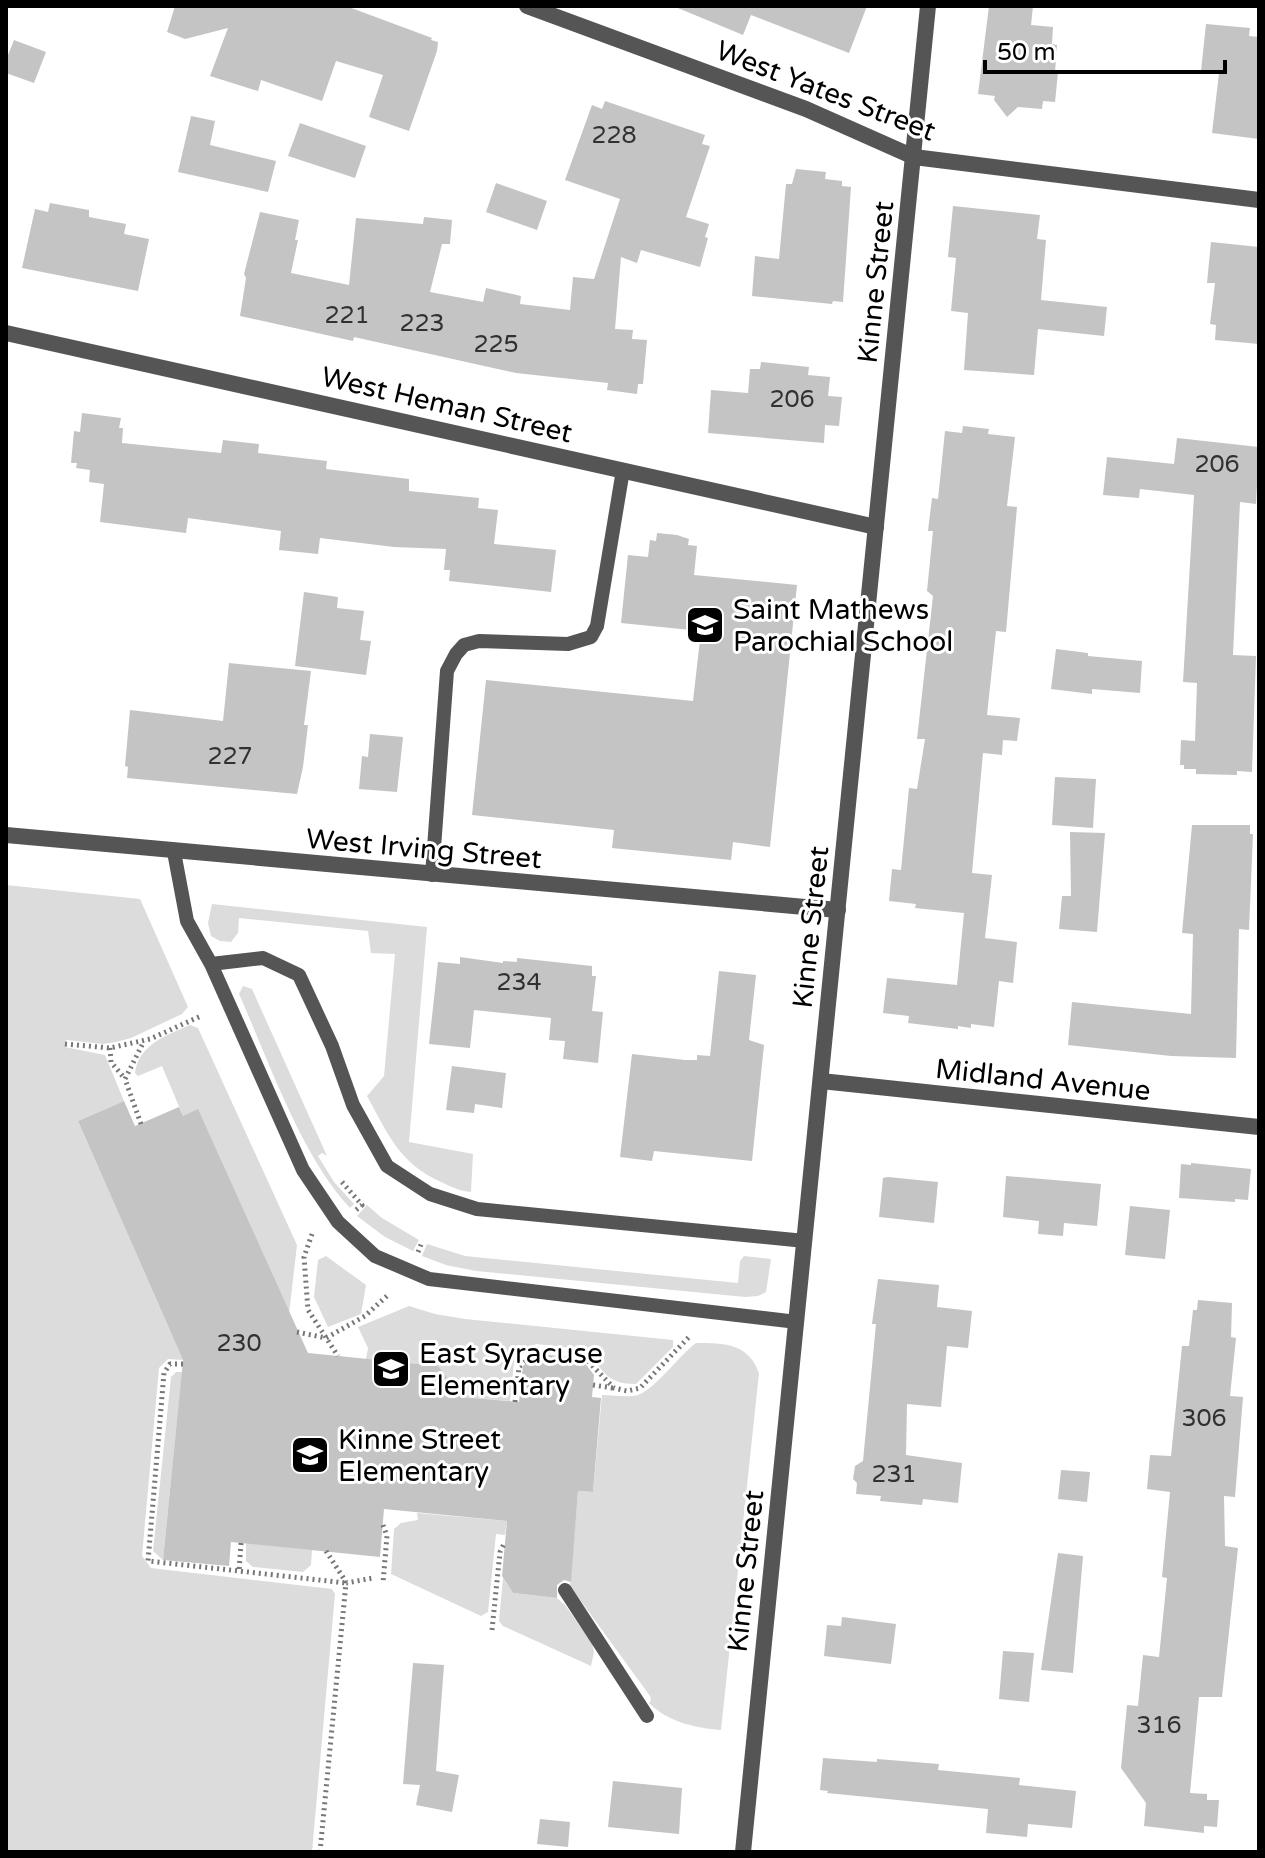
<svg xmlns="http://www.w3.org/2000/svg" width="1265" height="1858" viewBox="0 0 1265 1858" font-family="'Varela Round',sans-serif">
  <rect width="100%" height="100%" fill="#fff"/>
  <path fill="#dcdcdc" d="M6,885l134,14 48,108 -6,7 -51,24 -15,4 -13,2 -37,-4 -1,7 40,8 19,46 -46,20 105,239 -15,-1 -9,9 -17,188 9,12 181,21 3,5 -23,258h-306z
    M212,904l215,23 -18,215 64,12 -2,38c-11,-1 -20,-5 -30,-10 -42,-19 -53,-48 -74,-86l17,-20 11,-122 -24,-1 -3,-22 -129,-13 -1,15 -7,9 -11,-1 -9,-5 -3,-13z
    M243,986l9,3 75,167 -5,-3 -4,3 16,26 20,22 -4,4c-50,-54 -81,-147 -111,-214z
    M190,1025l8,3 99,217 -8,69 -91,-204 -15,6 -21,-50 -24,10 -3,-3c4,-29 32,-38 55,-48z
    M367,1205l15,13 37,22 -6,11 -28,-14 -28,-21z
    M427,1244l38,12 273,27 2,-22 4,-5 27,3 -5,33 -8,4 -13,1 -269,-26 -30,-6 -24,-9z
    M326,1256l40,29 -5,29 -33,13 -14,-30 4,-37z
    M409,1306l26,8 30,5 208,21v7l-37,37c-30,0 -32,-13 -50,-34l-50,-6 -22,18 -4,39 -48,-4 -25,-31 -71,-7 2,-11 -10,-21z
    M696,1343c28,0 52,0 63,30l-38,357c-26,-2 -53,-8 -72,-27l2,-3 -1,-4 -80,-110 8,-95 15,1 9,-97c10,0 22,2 32,1 18,-2 45,-41 62,-53z
    M176,1372h6l-19,188 -10,-9 18,-174z
    M417,1513l90,8 -2,14 -9,-1 -8,78 -7,4 -90,-42 3,-45 7,-6 17,-3z
    M246,1543l66,7 -1,15 -8,7 -50,-5 -7,-6z
    M503,1578l10,15 44,5 8,7 27,38 2,9 -3,14 -88,-40 -4,-5z"/>
  <path fill="#c4c4c4" d="M175,6h171l86,32 -1,2 7,2 -1,9 -28,80 -40,-14 14,-42 -47,-14 -14,40 -61,-21 -3,11 -48,-15 18,-48 -43,11 -18,-7z
    M673,6h194l-18,47 -98,-38 -8,20z
    M989,6h44l-2,19 22,2 -1,17 5,1 -2,27h3l-3,30 -12,-1 -1,8 -24,-2 -11,10 -13,-17 1,-4 -17,-2z
    M1206,24l44,4 -1,8 10,1v102l-47,-6 7,-60 -18,-2z
    M14,40l32,12 -12,31 -28,-10v-13z
    M605,101l100,34 -3,9 8,2 -24,71 23,7 -4,13 3,1 -8,29 -59,-17 -4,13 -16,-6 -6,72 18,1 -1,9 15,1 -4,44h-5l-1,10 -30,-4 1,-7 -92,-10 -162,-36 -1,4 -113,-25 6,-38 -2,-4 16,-62 39,8 -4,20h3l-7,33 58,12 7,-67 67,6 1,-7 28,3 -2,24h-8l-12,48 53,10 3,-14 35,8 -1,8 50,6 3,-33 21,2 26,-80 -55,-19 27,-75 10,4z
    M191,116l24,5 -5,24 66,16 -8,31 -90,-20z
    M300,123l66,23 -11,32 -67,-22z
    M796,169l30,3 -1,7 17,2v5l9,1 -8,115 -10,-1 -1,3 -80,-8 3,-40 24,3 7,-75h6z
    M496,183l51,18 -10,29 -51,-18z
    M50,203l39,7v7l37,7 -2,10 25,5 -11,52 -116,-23 13,-59 13,3z
    M953,206l87,9 -3,24 9,1 -5,60 66,7 -3,29 -66,-7 -4,46 -70,-5 4,-57 -17,-2 5,-53 -8,-1z
    M1211,242l48,5v97l-44,-4 1,-15 -6,-1 5,-41h-8z
    M761,362l48,5 -1,8 22,2 -2,19 14,1 -3,29 -14,-1 -1,18 -116,-10 3,-43 37,3 2,-24h10z
    M82,413l39,5 -2,10h4l-1,15 99,10 2,-13 36,4 -1,9 69,8 -1,8 83,10v12l70,7 -1,10 20,2 -4,34 62,6 -5,42 -102,-11 1,-11h-6l2,-21 -52,-2 -74,-9 -2,16 -39,-4 2,-19 -93,-13 -2,15 -86,-11 4,-38 -15,-2 1,-12 -14,-2 1,-5h-6l3,-32 6,1z
    M963,426l26,3 -1,5 27,3 -8,69 10,1 -11,125 -10,-1 -9,84 33,3 -3,23 -14,-1 -1,15 -19,-2 -11,120 20,2 -7,63 32,4 -4,41 -14,-2 -5,46 -23,-3v4l-13,-2v3l-50,-6 1,-7 -26,-3 4,-35 70,7 7,-72 -49,-5 1,-4 -27,-3 3,-32 9,1 8,-82 8,1 8,-50h-8l16,-143 -6,-5 6,-60h-5l4,-33 6,1 7,-68 17,2z
    M1177,438l82,9 -3,57 -16,-2 -7,153 23,1 -4,116 -15,-1v4l-41,-1v-5h-12v-4h-4l1,-25 14,1 2,-58 -14,-1 11,-187 -54,-6 -1,9 -36,-3 4,-38 67,7z
    M657,533l20,2 12,4 -1,6 9,1 -3,29 103,10 -27,262 -37,-5 -2,18 -119,-12 2,-18 -142,-15 14,-135 207,21 8,-70 -80,-8 7,-68 20,2 2,-17 6,1z
    M304,592l34,5 -1,11 27,3 -4,29 11,1 -5,34 -71,-9z
    M1056,649l32,4v3l54,5 -2,32 -48,-4v5l-41,-5z
    M229,663l82,8 -7,54h4l-5,42 -6,27 -170,-16 1,-11 -3,-1 5,-56 93,11z
    M370,734l33,3 -6,55 -38,-3 3,-33 6,1z
    M1055,777l41,2 -3,49 -41,-3z
    M1192,825h58v9h3l-4,96 -10,-1 -3,129 -65,-2 -103,-11 4,-43 119,12 2,-80 -11,-1z
    M1070,832l35,1 -8,99 -38,-3 3,-33h9z
    M460,957l43,6v-2l14,1v-4l75,8v10h4l-4,35 11,1 -5,51 -35,-4 2,-18 -16,-1 2,-22 -77,-8 -4,38 -41,-4 9,-82 22,2z
    M719,971l37,4 -7,65 15,5 -12,116 -98,-10 -2,10 -32,-4 12,-103 53,6h12v-5l13,1z
    M452,1066l54,7 -4,35 -27,-4 -1,9 -28,-3z
    M124,1101l11,25 44,-19 4,9 15,-7 110,244 130,13 24,31 57,5 4,-36 16,-12 42,4 13,17 -2,22 9,1 -8,94 -15,-1 -7,91 -7,-2 -7,5v13l-44,-5 -11,-17 5,-55 -123,-12 -4,48 -149,-15 -2,24 -66,-6 20,-200 -105,-239z
    M1191,1163l60,6 -3,31 -13,-1v3l-56,-4 2,-34 10,1z
    M1006,1176l95,8 -4,42 -33,-3 -1,13 -25,-2 1,-13 -36,-4z
    M888,1177l50,5 -4,41 -55,-6 4,-39z
    M1130,1206l40,4 -5,49 -40,-4z
    M878,1279l61,6 -2,22 35,4 -4,37 -21,-2 -6,61 -34,-3 -1,51 56,8 -4,40 -35,-4 -1,6 -42,-4 1,-5 -25,-2 1,-11 -4,-4 2,-13 8,-5 13,-137h-4z
    M1198,1300l34,3 -1,34 5,1 -6,58 13,1 -8,100 -11,-1 1,50 13,2 -16,149h-23l-9,96 17,1v6h12l-2,27 -13,-1v7l-60,-7 2,-23 -25,-35 6,-63 11,1 5,-51 16,2 8,-79 -5,-1 8,-85 -23,-3 3,-34 21,1 11,-110h7l4,-36h4z
    M1061,1470l29,2 -3,30 -29,-3z
    M1058,1553l25,3 -10,117 -32,-3z
    M842,1617l54,7 -5,40 -67,-8 3,-31 14,1z
    M1003,1651l31,2 -5,49 -30,-3z
    M413,1663l31,2 -8,106 23,4 -7,37 -36,-7 4,-20 -17,-1z
    M823,1758l54,4v-3l62,5 -1,6 82,8 -1,7 57,6 -4,37 -44,-4 -1,13 -41,-4 2,-24 -161,-16 1,-2 -8,-1z
    M613,1781l69,7 -3,46 -71,-7z
    M540,1819l30,3 -2,25 -31,-3z"/>
  <g fill="none" stroke-linecap="round" stroke-linejoin="round">
    <path stroke="#777" stroke-width="5" stroke-dasharray="2 4" stroke-linecap="butt" d="M65,1044l45,4 40,-9 51,-23
      M110,1048l1,14 14,17
      M141,1124l-16,-45 19,-38
      M342,1182l20,23 -6,5
      M312,1234l-8,23 4,53 30,46
      M418,1252l4,-10
      M297,1332l29,6 39,-22 24,-22
      M183,1364h-13l-6,9 -16,188 91,10
      M593,1385l20,3
      M515,1402l4,-35 20,-17 41,3 34,35 13,3 13,-3 49,-51
      M383,1525l4,11 -4,47
      M241,1543l-2,28 107,12
      M326,1551l20,31
      M492,1630l8,-78 5,-10
      M320,1852l26,-269 27,-5"/>
    <path stroke="#555" stroke-width="14" d="M174,852l13,69 24,43 92,206 35,52 37,34 54,23 368,43
      M432,875l15,-204 9,-17 8,-9 15,-4 89,3 23,-7 6,-11 26,-156
      M211,964l52,-6 36,17 33,71 21,59 34,61 43,28 47,15 328,32
      M565,1590l82,126"/>
    <path stroke="#555" stroke-width="16" d="M527,6l279,103 108,48 345,43
      M6,333l870,194
      M6,835l832,75
      M821,1081l438,46"/>
    <path stroke="#555" stroke-width="16" d="M743,1852l185,-1846"/>
  </g>
  <defs>
    <g id="school-square" transform="scale(2)"><rect x="-9" y="-9" width="18" height="18" rx="4" fill="#000" stroke="#fff"/><path d="M0-5L7-2L0 1L-7-2ZM-4 1L0 2.5L4 1V4Q0 6-4 4Z" fill="#fff"/></g>
  </defs>
  <g fill-rule="evenodd">
    <use href="#school-square" x="705" y="625"/>
    <use href="#school-square" x="391" y="1369"/>
    <use href="#school-square" x="310" y="1455"/>
  </g>
  <g text-anchor="middle" stroke-width="6" stroke-linejoin="round" paint-order="stroke">
    <g font-size="24" fill="#313131">
      <text x="614" y="143">228</text>
      <text x="347" y="323">221</text>
      <text x="422" y="331">223</text>
      <text x="496" y="352">225</text>
      <text x="792" y="407">206</text>
      <text x="1217" y="472">206</text>
      <text x="230" y="764">227</text>
      <text x="519" y="990">234</text>
      <text x="239" y="1351">230</text>
      <text x="1204" y="1426">306</text>
      <text x="894" y="1482">231</text>
      <text x="1159" y="1733">316</text>
    </g>
    <g font-size="28" fill="#000" stroke="#fff">
      <text transform="translate(826 90) rotate(21)" y="10">West Yates Street</text>
      <text transform="translate(875 282) rotate(-84)" y="10">Kinne Street</text>
      <text transform="translate(447 404) rotate(13)" y="10">West Heman Street</text>
      <text transform="translate(424 848) rotate(5)" y="10">West Irving Street</text>
      <text transform="translate(810 927) rotate(-84)" y="10">Kinne Street</text>
      <text transform="translate(1043 1079) rotate(6)" y="10">Midland Avenue</text>
      <text transform="translate(745 1571) rotate(-84)" y="10">Kinne Street</text>
    </g>
    <g font-size="28" fill="#000" stroke="#fff" text-anchor="start">
      <text x="733" y="619">Saint Mathews<tspan x="733" dy="32">Parochial School</tspan></text>
      <text x="419" y="1363">East Syracuse<tspan x="419" dy="32">Elementary</tspan></text>
      <text x="338" y="1449">Kinne Street<tspan x="338" dy="32">Elementary</tspan></text>
    </g>
  </g>
  <rect width="1265" height="1858" fill="none" stroke="#000000" stroke-width="16"/>
  <path d="M985 60v12h240v-12" fill="none" stroke="#000000" stroke-width="4"/>
  <text x="997" y="60" font-size="24" fill="#000000" stroke="#ffffff" stroke-width="6" paint-order="stroke">50 m</text>
</svg>
